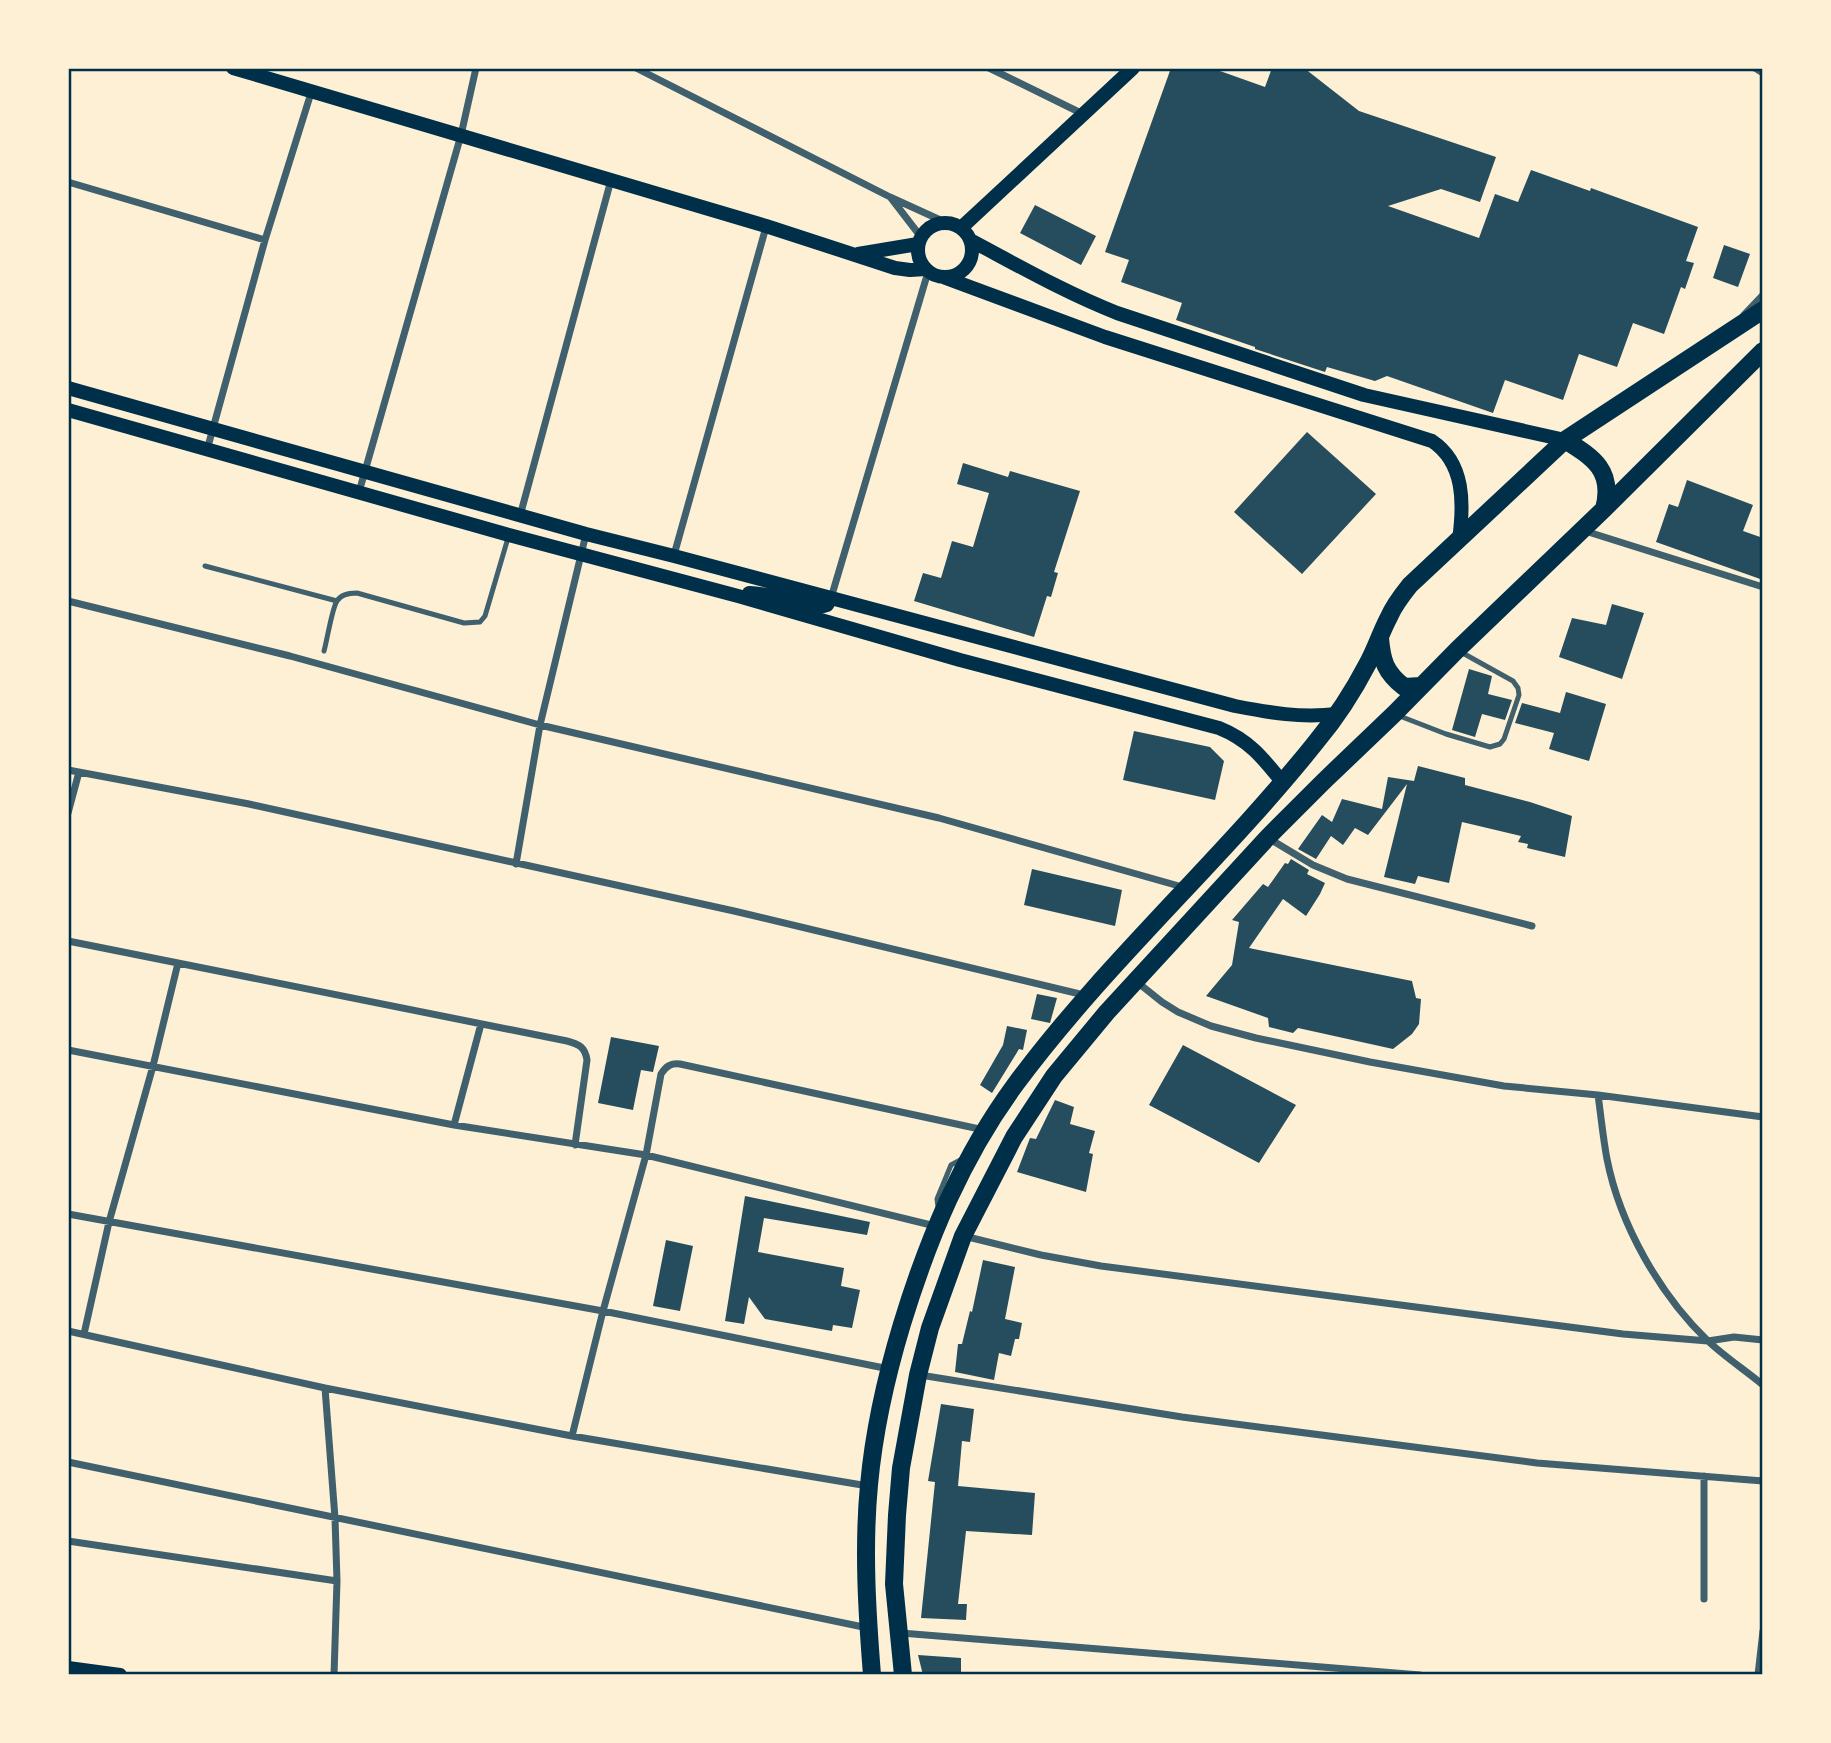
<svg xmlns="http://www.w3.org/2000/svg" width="1831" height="1743" viewBox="0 0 1831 1743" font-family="Overpass,sans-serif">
  <rect width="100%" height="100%" fill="#fdf0d5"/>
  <path fill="#264d5e" d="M1171,68h50l-1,3 45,16 7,-19h32l55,43 137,46 -16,45 -39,-13 -53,17 91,32 16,-44 23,8 13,-32 59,21 1,-3 107,39 -12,34 8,2 -9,26 -4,-2 -17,47 -31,-11 -16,44 -38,-13 -16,46 -58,-20 -12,33 -106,-37 -12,5 -48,-14 -2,5 -70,-23v-2l-79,-27 6,-17 -61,-21 8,-22 -24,-8z
    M1035,205l61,31 -15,29 -61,-32z
    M1724,245l26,9 -12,33 -25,-9z
    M1307,432l69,62 -74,80 -68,-62z
    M963,463l45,14 2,-6 70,20 -26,81 4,1 -7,24 -4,-1 -13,41 -120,-36 9,-28 18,5 11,-37 21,6 16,-54 -32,-9z
    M1687,480l66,25 -10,26 20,7v42l-107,-38 13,-38 9,3z
    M1612,604l32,9 -22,66 -63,-22 13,-39 34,7z
    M1469,669l23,7 -4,18 24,6 -7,20 -23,-6 -7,23 -23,-7z
    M1566,692l40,12 -17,57 -40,-12 5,-16 -39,-10 7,-20 38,10z
    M1134,731l76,16 14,14 -9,39 -92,-20z
    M1418,766l47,12v7l65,17 42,14 -7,41 -38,-9 1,-4 -10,-2 3,-6 -59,-14 -13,61 -31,-7 -3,8 -31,-7 23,-93 -39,51 -13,-7 -12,17 -12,-9 -15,23 -18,-10 24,-34 10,7 10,-23 40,10 6,-32 26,4z
    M1291,859l18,11 -2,4 18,9 -5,11 -14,22 -23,-17 -34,49 163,33 4,17 5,1 -2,25 -7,10 -19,15 -95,-21 -5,5 -24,-6 -1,-9 -62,-22 26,-31 7,-43 -7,-2 31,-36 5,3 17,-24 3,1z
    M1032,869l90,21 -7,36 -91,-21z
    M1037,994l20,4 -7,25 -19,-4z
    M1007,1026l20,4 -4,20 -4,-1 -27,44 -12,-8 23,-40z
    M611,1037l48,9 -6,26 -12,-2 -8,40 -35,-7z
    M1183,1045l113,60 -37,58 -110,-58z
    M1055,1100l19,7 -4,17 25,7 -6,22 4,1 -7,38 -69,-20 13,-34 6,1z
    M745,1196l125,26 -3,13 -103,-17 -6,34 86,16 -3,18 19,4 -8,38 -19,-3 -1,6 -67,-12 -16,-22 -5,27 -19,-3z
    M666,1240l27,6 -13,65 -27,-5z
    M983,1260l32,7 -10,52 17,4 -3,16h-4l-4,17 -12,-3 -5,27 -39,-8 3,-28h4l8,-33 2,1z
    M941,1404l33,5 -4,33 -8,-1 -4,45 77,7 -3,42 -66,-4 -8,73h9l-1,16 -45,-2 14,-136 -7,-1z
    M918,1655l43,3v17h-38z"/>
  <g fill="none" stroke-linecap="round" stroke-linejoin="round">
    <path stroke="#3f606c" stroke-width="5" d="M205,566l132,35
      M324,651c3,-10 8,-43 13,-50 4,-7 13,-8 20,-8l107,30 16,-1 5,-6 23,-78
      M1397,715l49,19 44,13 10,-3 4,-5 15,-44 -1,-7 -5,-7 -54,-30
      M938,1207l-1,-8 14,-34 13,-7"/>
    <path stroke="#3f606c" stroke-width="7" d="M636,68l254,129 57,26
      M989,68l94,46
      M1755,68l8,5
      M68,182l197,58
      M891,198l30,39
      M1744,315l19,-20
      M207,450l58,-210 46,-147
      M359,492l102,-357 15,-67
      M520,516l91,-336
      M1585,531l178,56
      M674,555l92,-328
      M831,598l97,-326
      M68,601l222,55 250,69 399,93 247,70
      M68,770l181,34 485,107 350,84
      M68,813l11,-41
      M1268,838l45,27 34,14 185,47
      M516,864l24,-139 46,-191
      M68,941l499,100c12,3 18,6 20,19l-12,85
      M1137,982l25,20 16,10 33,14 45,12 114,24 134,24 94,9 165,22
      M68,1050l386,75 192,30 289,71
      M1598,1095c3,21 5,43 9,64 13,66 53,136 101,182 17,16 37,29 55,44
      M454,1125l27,-101
      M68,1214l535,97 286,58
      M964,1236l77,19 60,11 522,68 85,7 26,-4 29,3
      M68,1331l257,57 247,48 296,50
      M84,1334l25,-112 44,-156 25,-103
      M920,1375l262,42 355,46 226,18
      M325,1388l10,130 2,63 -3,94
      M572,1436l31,-125 43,-156 15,-81c5,-8 10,-11 19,-10l304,66
      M68,1462l800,166
      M1704,1476v123
      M68,1541l269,40
      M901,1633l519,42
      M1758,1675l5,-44"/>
    <path stroke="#003049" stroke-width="14" d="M233,68l533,158 129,42 15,2 16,-1
      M918 250a27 27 0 1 1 54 0a27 27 0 1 1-54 0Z
      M961,228l172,-160
      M970,240c49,26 96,53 147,73l247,82 201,45
      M858,254l60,-10
      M943,277l162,60 327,104c33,22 32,63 27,99
      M68,388l518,146 88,22 561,150c36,7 65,12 102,8
      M68,410l441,125 229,61 222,64 259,68c30,12 44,30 64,55
      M749,593c23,-1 61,19 78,12l4,-7
      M68,1668l52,7"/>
    <path stroke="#003049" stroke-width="18" d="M1565,440c29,18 49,31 39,69
      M1380,638c2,23 5,34 24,49l17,-1
      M872,1675c-5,-63 -9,-127 -3,-190 5,-55 17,-108 33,-161 26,-85 60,-167 113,-239 91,-123 206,-224 301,-343 20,-24 38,-52 52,-79 8,-15 13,-31 21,-46 5,-12 13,-22 21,-32l155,-145 198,-130
      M903,1675l-9,-91 3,-69 4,-47 17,-93 12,-47 33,-92 51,-99 40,-61 53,-64 161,-175 56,-56 70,-67 63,-64 147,-141 159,-158"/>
  </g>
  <rect width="1831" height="1743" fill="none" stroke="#fdf0d5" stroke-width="140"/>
  <rect x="70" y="70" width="1691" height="1603" fill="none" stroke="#003049" stroke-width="2.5"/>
</svg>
